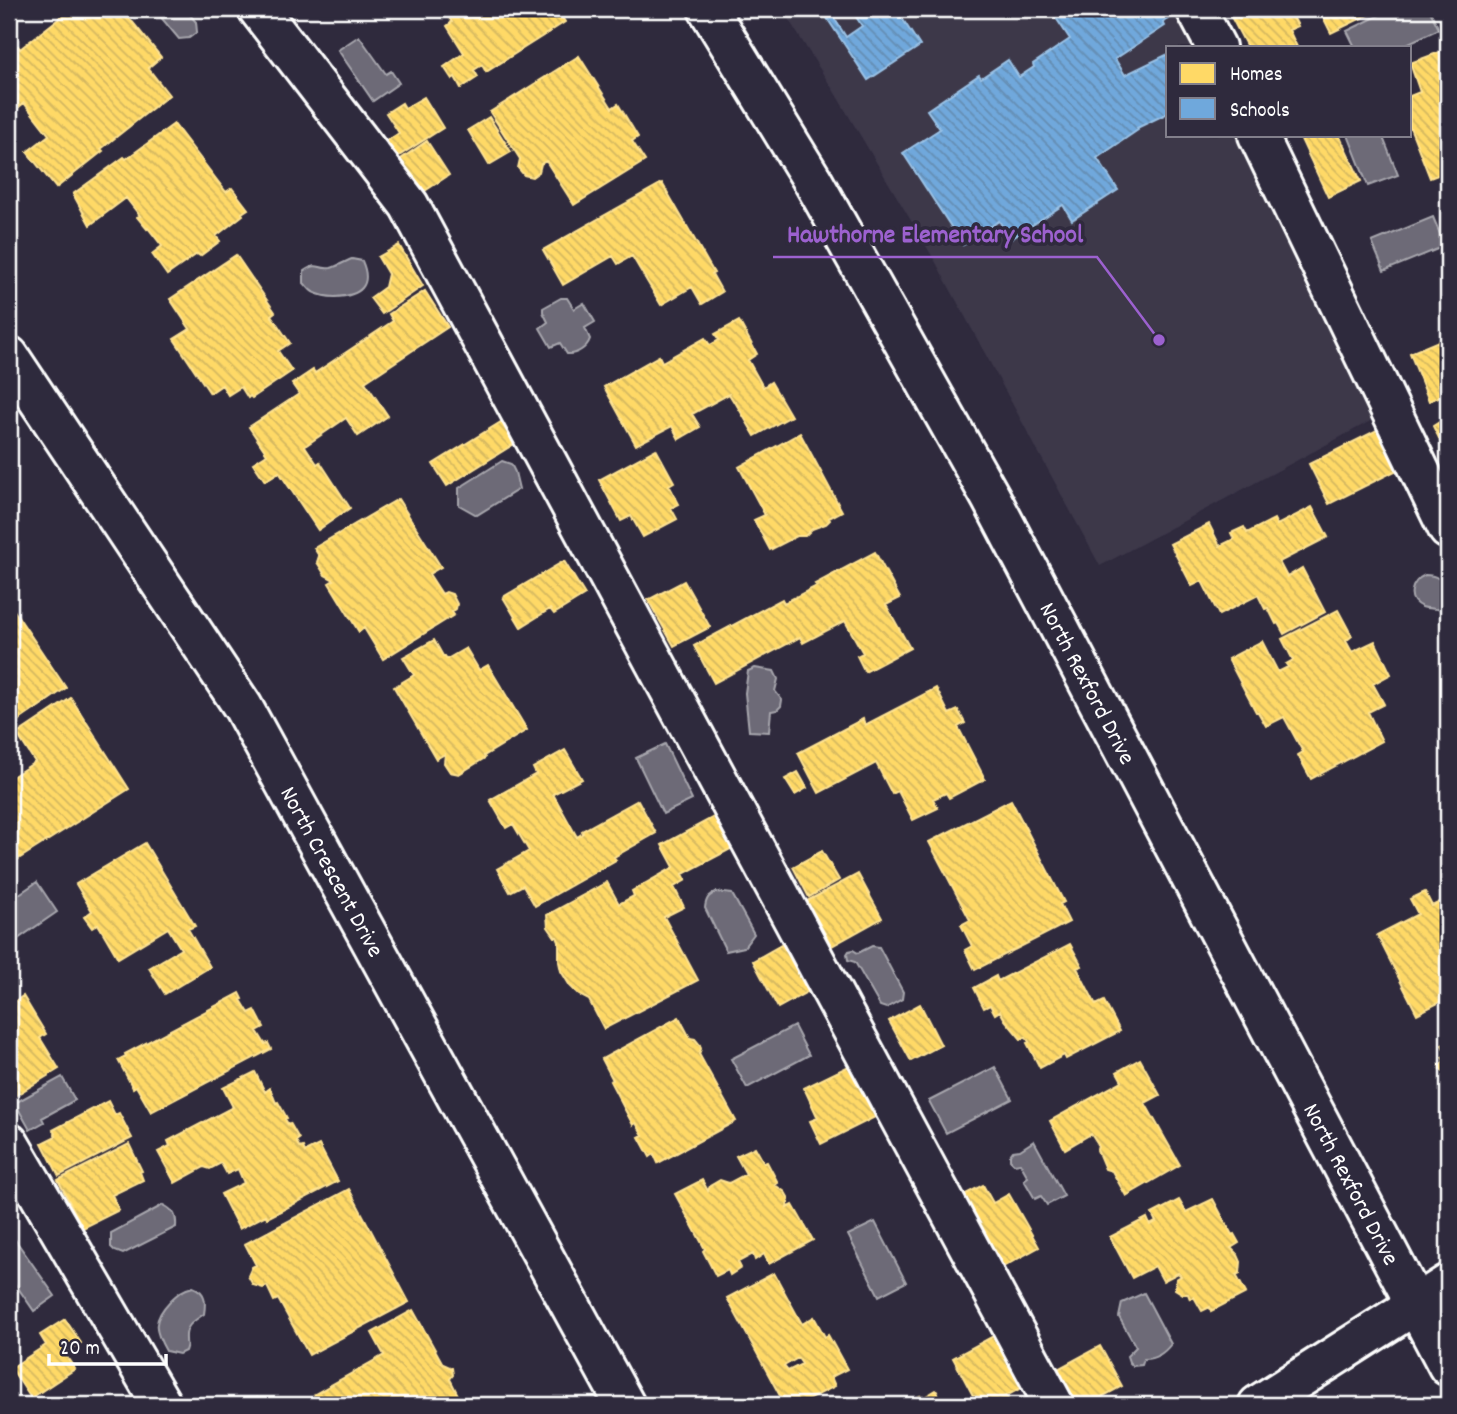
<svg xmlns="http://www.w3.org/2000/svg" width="1457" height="1414" viewBox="0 0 1457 1414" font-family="Dekko,sans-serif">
  <defs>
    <pattern id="homes-back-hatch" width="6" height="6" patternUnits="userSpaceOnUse" patternTransform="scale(1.75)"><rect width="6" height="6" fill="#ffd966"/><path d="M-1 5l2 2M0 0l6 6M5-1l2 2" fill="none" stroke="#d2b660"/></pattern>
    <pattern id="schools-back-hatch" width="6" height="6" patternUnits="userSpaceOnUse" patternTransform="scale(1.75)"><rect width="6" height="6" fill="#6fa8dc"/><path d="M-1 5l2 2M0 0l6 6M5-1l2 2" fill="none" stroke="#648cb1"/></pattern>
  </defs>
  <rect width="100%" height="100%" fill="#2f2a3d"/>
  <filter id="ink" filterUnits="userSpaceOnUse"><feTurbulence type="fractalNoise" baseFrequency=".0143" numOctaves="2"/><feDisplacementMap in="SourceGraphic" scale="14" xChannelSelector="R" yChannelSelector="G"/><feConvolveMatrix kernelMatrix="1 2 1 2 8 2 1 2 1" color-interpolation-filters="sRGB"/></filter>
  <g filter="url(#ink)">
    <path fill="#3c3749" d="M782,9h408l21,38h-43v88h82l126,283 -276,148 -165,-305 -100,-168z"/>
    <path fill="#6d6a77" stroke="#a7a6ad" stroke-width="2" d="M154,9h31l11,13 1,10 -8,6 -10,1z
      M1392,9h37l10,20 -39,18h-45l-8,-16z
      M359,36l27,38 5,-3 8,12 -26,18 -35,-51z
      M1348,135h34l16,40 -30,11z
      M1433,217l12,29 -61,25 -12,-29z
      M352,259l10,2c11,25 -2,35 -27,36 -7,0 -16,-2 -22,-5 -4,-2 -6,-6 -9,-9v-12c16,-10 13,-1 27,-3 5,-1 15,-7 21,-9z
      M561,298h6l7,11 10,-6 11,19 -10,6 5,11c-3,9 -14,16 -23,15l-7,-11 -9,4 -11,-19 8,-6 -5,-10v-4z
      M502,461l9,3 4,8 4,17 -42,26 -18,-10v-17z
      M1425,575c11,0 15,4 23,12v38l-8,-15c-6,-2 -12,-1 -18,-3 -17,-7 -11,-26 3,-32z
      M755,668l19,3 4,8 -3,12 7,9 -1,6 -4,4 -6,1 -2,21 -20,-1 -4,-38 3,-22z
      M665,744l27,56 -29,14 -27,-56z
      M37,882l20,30 -48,33v-44z
      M716,892l16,2 22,40 -10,13 -18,4 -21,-43c1,-9 3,-12 11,-16z
      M872,946l7,1 24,45 -1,7 -16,9 -6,-2 -25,-44 -7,-2 -1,-6 2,-3 4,-1 5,3z
      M794,1026l15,29 -62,33 -16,-29z
      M995,1067l17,32 -66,34 -17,-32z
      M62,1077l13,23 -33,18 2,4 -14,8 -15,-27z
      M1034,1141l30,55 -17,9 -6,-9 -6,3 -11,-19 4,-3 -8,-14 -6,1 -4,-4v-5l3,-4 7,-1z
      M163,1205c10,5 14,10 13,22l-53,27 -8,-3 -4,-4v-14z
      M875,1222l31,60 -27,14 -31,-61z
      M9,1231l46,65 -21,15 -25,-36z
      M193,1287c13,5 13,14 11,27 -10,7 -19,11 -18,25 0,10 2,2 -1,12l-6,3 -13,-3c-12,-21 -14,-31 4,-50 7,-7 13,-12 23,-14z
      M1144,1293l27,51c-6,8 -15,15 -27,15l-2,6 -9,1 -4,-4 -2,-6 9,-9 -17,-30 3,-14z"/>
    <path fill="url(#homes-back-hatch)" stroke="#ffe494" stroke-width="2" fill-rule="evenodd" d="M9,9h8l-3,2 4,4 -9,8z
      M71,9h32l8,9 11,-9 39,48 -13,11 21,27 -68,54 2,2 -47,37 -29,-36 22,-17 -25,-32 -15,12v-62l9,-7 2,3z
      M443,9h114l8,13 -79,50 -4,-7 -8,5 4,7 -17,11 -6,-11 -3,2 -8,-12 20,-14 -17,-27 5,-4z
      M1227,9h62l9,17 -9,4 8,17h-50z
      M1319,9h61l-49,24z
      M1448,49v122l-18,7 -20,-51v-31l10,-4 -10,-29z
      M579,56l33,52 6,-4 20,33 -6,4 13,20 -71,44 -28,-44 -5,3 -2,8 -7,5 -8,-2 -6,-7 2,-9 -30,-47z
      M424,97l19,31 -57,36 -10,-16 23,-15 -13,-20 16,-10 3,5z
      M489,117l22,35 -22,13 -21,-35z
      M174,124l52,68 6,-4 16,21 -6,4 1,2 -27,21 4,5 -20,15 -3,-2 -30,21 -15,-21 10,-8 -14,-18 -1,1 -10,-12 3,-1 -14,-18 -36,27 -17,-31 51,-37 2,2z
      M1299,135h40l22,46 -33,16z
      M427,141l22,34 -32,21 -22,-33z
      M662,183l52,90 -2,1 10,18 -20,12 -10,-17 -31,18 -29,-49 -14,8 -5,-8 -50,29 -20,-35z
      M399,245l24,41 -41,28 -12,-16 15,-11 3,-13 -10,-17z
      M236,255l39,57 -4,3 19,28 -12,8 14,20 -40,27 -2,-2 -2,2 -7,-11 -13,8 -6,-10 -12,8 -36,-54 16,-10 -20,-30z
      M425,291l23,36 -83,55 23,34 -30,20 -12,-18 -41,28 12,18 3,-2 30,46 -32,22 -39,-58 -14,9 -12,-18 14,-9 -18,-27 50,-33 -7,-10 21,-14 2,3 78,-52 -4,-7z
      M739,321l18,33 -9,6 15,27 8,-5 20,34 -36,20 -20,-34h-1l-5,-8 -37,20 8,13 -21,12 -7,-13 -36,19 -32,-58 55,-31 3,6 43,-24 5,7 9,-5 -4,-6z
      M1448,337v56l-19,8 -19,-48z
      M504,420l15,21 -72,45 -14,-22z
      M1441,421l7,15v20l-15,-30z
      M1389,424l20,40 -80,40 -20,-40z
      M800,433l42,78 -13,7 1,2 -4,4 -14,5 -7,7h-8l-27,14 -16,-30 11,-5 -26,-48z
      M656,449l18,33 -5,3 10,19 -8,4 6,11 -34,18 -12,-21 -10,5 -22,-41z
      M398,499l43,68 -12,7 13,20 4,-2 6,2 5,10 -1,5 -4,3 2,3 -71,44 -19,-31 -5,4 -30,-49 5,-3 -9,-5 -8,-13 2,-6 -5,-8z
      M1312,507l16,30 -49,25 8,15 15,-9 23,44 -41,22 -6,-11 -2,1 -8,-16 -3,1 -7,-14 -39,20 -17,-34 -10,5 -22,-42 39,-20 11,22 14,-7 -3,-6 13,-6 3,6 27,-14 3,6z
      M875,552l25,46 -14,7 24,43 -45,24 -8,-16 6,-3 -18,-32 -42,22 -3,-6 -86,46 -20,-37 88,-47 2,4 33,-17 -2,-2z
      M564,561l21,34 -31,19 -4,-5 -29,18 -18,-30z
      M684,581l26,46 -36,19 -26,-46z
      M9,603l57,85 -57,39z
      M1338,610l14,26 -6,5 6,11 23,-11 16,33 -18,10 11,20 -16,8 14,29 -71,38 -13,-24 5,-3 -19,-35 -18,9 -8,-14h-2l-28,-53 34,-18 16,31 10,-5 -2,-3 7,-4 -11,-21z
      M434,640l9,16h2l2,3 19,-11 13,22 9,-5 39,65 -43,26 1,2 -26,16 -9,-2 -6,-9 1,-9 -9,5 -42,-72 20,-12 -11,-18z
      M936,688l13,26 9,-4 7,13 -7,4 27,52 -36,19 -3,-5 -13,6 5,9 -25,12 -15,-29 -6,3 -16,-31 -57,30 -21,-40 65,-34 2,6z
      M71,698l58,91 -120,76v-86l26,-17 -18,-28z
      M565,750l17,29 -29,15 24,43 6,-4 -1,-2 56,-31 18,33 -42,24 2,3 -81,46 -12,-21 -13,7 -13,-23 32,-18 -16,-27 -7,4 -16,-28 46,-26 -3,-6z
      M798,772l9,16 -12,7 -10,-16z
      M1011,800l53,102 -4,2 9,18 -94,48 -10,-20 7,-4 -11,-21 9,-5 -41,-78z
      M721,813l17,32 -55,29 3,6 -12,7 10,20 -20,10 34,63 -94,49 -15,-29 -10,-5 -9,-9 -9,-15 -2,-9v-20l-2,-5h-2l-7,-10 -1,-12 60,-33 12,22 15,-8 -2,-5 42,-24 -12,-22z
      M145,843l50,83 -7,3 22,38 -45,27 -16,-26 32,-19 -13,-21 -50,30 -20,-34 -6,4 -8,-11 8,-6 -16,-27z
      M822,851l17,29 -30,17 -16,-30z
      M858,874l24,44 -50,28 -25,-45z
      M1425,892l7,14 16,-8v100l-31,16 -40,-79 41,-21 -8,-15z
      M788,941l26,47 -36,20 -25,-47z
      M1070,944l12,22 -5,2 19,37 8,-4 16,30 -54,28 -2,-4 -24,13 -13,-25 2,-1 -3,-5 -5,2 -16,-19 -5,-9 -5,3 -5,-9 -6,3 -10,-20 22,-12 2,5z
      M240,993l3,6 -2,1 8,13 6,-3 9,17 -7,4 8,13 3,-1 3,6 -120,63 -15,-26 -3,2 -15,-28 8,-4 -1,-2z
      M23,996l23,38 -6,4 19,31 -46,28 -4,-6v-86z
      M920,1004l21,41 -30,16 -22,-40z
      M679,1017l11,21 5,1 5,6 1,4 -2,5 37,67 -78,42 -4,-9 -4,3 -11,-20 4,-2 -7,-12 -3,2 -23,-44 3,-1 -11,-21z
      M1448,1042v29l-5,1 -3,-3v-4l4,-4 -2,-4 5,-2 -5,-10z
      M1140,1059l20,36 -15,8 35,62 -54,31 -14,-25 -7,-2 -8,-19 1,-5 -7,-11 -26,15 -15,-28 72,-40 -5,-9z
      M855,1063l26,51 -60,30 -11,-23 8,-3 -14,-30z
      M255,1072l10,20 5,-4 6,15 2,-1 9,16 -2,1 3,5 2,-1 9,16 -3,2 4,7 3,-1 2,5 14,-7 19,36 -71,37 -1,-3 -27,14 -18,-35 23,-11 -6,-14 -11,5 -6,-11 -11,6 -6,-2 -29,16 -17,-31 12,-6 -2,-5 65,-34 -10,-19z
      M108,1101l7,14 4,-2 13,25 -73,38 -17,-33 14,-7 -3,-6z
      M129,1144l13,27 -2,1 3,8 -31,15 7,15 -36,18 -25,-48z
      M755,1147l9,16 3,-1 11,21 -3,2 10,7 4,7 -2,9 6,-3 20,35 -44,24 -5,-10 -9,6 -2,-6 -15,8 3,6 -11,7 -2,-5 -12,6 -13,-25 2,-2 -30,-55 27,-14 6,11 2,-5 10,-6 9,3 17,-9 -10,-18z
      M983,1185l10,18 16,-9 30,53 -36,20 -41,-71z
      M349,1189l60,113 -100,53 -31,-56 -4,2 -7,-15 -4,2 -10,-3 -5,-9 4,-9 4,-2 -11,-21z
      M1213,1199l19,36 2,-1 5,9 -8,5 7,7 3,7 -1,11 -4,2 10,18 -35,18 -1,-4 -8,4 -8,-14 -4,2 -2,-5h-5l-8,-5 1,-10 5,-3 -3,-3 -15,8 -8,-15 -23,12 -22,-41 37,-19 3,7 6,-3 -4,-8 27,-14 7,12z
      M774,1273l28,51 12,-7 11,20 3,-2 19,34 -16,8 4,9 -37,19h-13l-58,-107zM798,1358l4,6 -14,7 -4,-5z
      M413,1310l30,54 9,4 1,7 -3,4 13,26h-152l1,-6 3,-5 69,-39 -12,-22z
      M65,1319l16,24 -17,10 11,16 -44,29 -20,-30 35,-23 -6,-10z
      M997,1334l28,52 -19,10 4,6 -7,3h-25l-25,-47z
      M1100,1346l22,40 -35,19h-12l-19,-35z
      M936,1390l9,15h-42l17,-9 1,3z
      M257,1398l4,7h-18z"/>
    <path fill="url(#schools-back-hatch)" stroke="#9ac2e6" stroke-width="2" d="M821,9h17l-7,4 15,24 16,-11 -11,-17h45l24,37 -52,34z
      M1050,9h135l-22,13 2,4 -50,33 10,16 43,-21v59l-31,15 1,2 -41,28 21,32 -46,30 -9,-15 -52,34 -12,-18 -36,24 -60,-92 37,-24 -13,-19 52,-35 2,3 27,-18 11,17 15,-10 -1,-3 37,-25z"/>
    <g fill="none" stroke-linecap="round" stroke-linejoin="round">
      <g stroke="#fff" stroke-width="44">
        <g id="minor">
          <path d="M258,9l151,196 645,1200"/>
          <path id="s1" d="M708,9l105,172 178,317 457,868"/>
          <path d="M1196,9l20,38"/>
          <path d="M1258,135l190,394"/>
          <path id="s2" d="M9,356l234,351 382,698"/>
          <path d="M9,1143l153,262"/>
          <path d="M1258,1405l190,-121"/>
        </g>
      </g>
      <use href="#minor" stroke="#2f2a3d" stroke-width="38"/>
    </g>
  </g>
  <g text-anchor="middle" stroke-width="7" stroke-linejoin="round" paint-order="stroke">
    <g font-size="24" fill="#fff" stroke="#2f2a3d">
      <text dy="8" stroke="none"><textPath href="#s1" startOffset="774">North Rexford Drive</textPath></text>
      <text dy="8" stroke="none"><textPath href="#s2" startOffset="609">North Crescent Drive</textPath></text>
      <text dy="8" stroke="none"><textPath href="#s1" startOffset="1340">North Rexford Drive</textPath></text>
    </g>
  </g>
  <path fill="none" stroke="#9c61cf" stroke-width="2.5" d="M1159 340L1097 257H773"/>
  <circle fill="#9c61cf" stroke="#2f2a3d" stroke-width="2.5" cx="1159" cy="340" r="7"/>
  <g font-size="26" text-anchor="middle" font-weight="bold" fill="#9c61cf" stroke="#2f2a3d" stroke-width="7" stroke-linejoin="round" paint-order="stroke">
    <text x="935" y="242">Hawthorne Elementary School</text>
  </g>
  <rect width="1457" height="1414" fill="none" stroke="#2f2a3d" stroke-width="35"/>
  <rect x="18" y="18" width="1422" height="1379" fill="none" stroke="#fff" stroke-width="2.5" filter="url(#ink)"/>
  <rect x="1166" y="46" width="245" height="91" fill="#2f2a3d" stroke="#827f8b" stroke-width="2"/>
  <rect x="1180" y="63" width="35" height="21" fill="#ffd966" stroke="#827f8b" stroke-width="2"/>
  <text x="1230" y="80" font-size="21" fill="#ffffff">Homes</text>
  <rect x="1180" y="98" width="35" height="21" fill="#6fa8dc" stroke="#827f8b" stroke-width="2"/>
  <text x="1230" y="116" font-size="21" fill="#ffffff">Schools</text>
  <path d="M49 1354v10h117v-10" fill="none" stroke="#ffffff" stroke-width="3.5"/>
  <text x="60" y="1354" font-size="21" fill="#ffffff" stroke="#2f2a3d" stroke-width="5" paint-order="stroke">20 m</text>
</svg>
